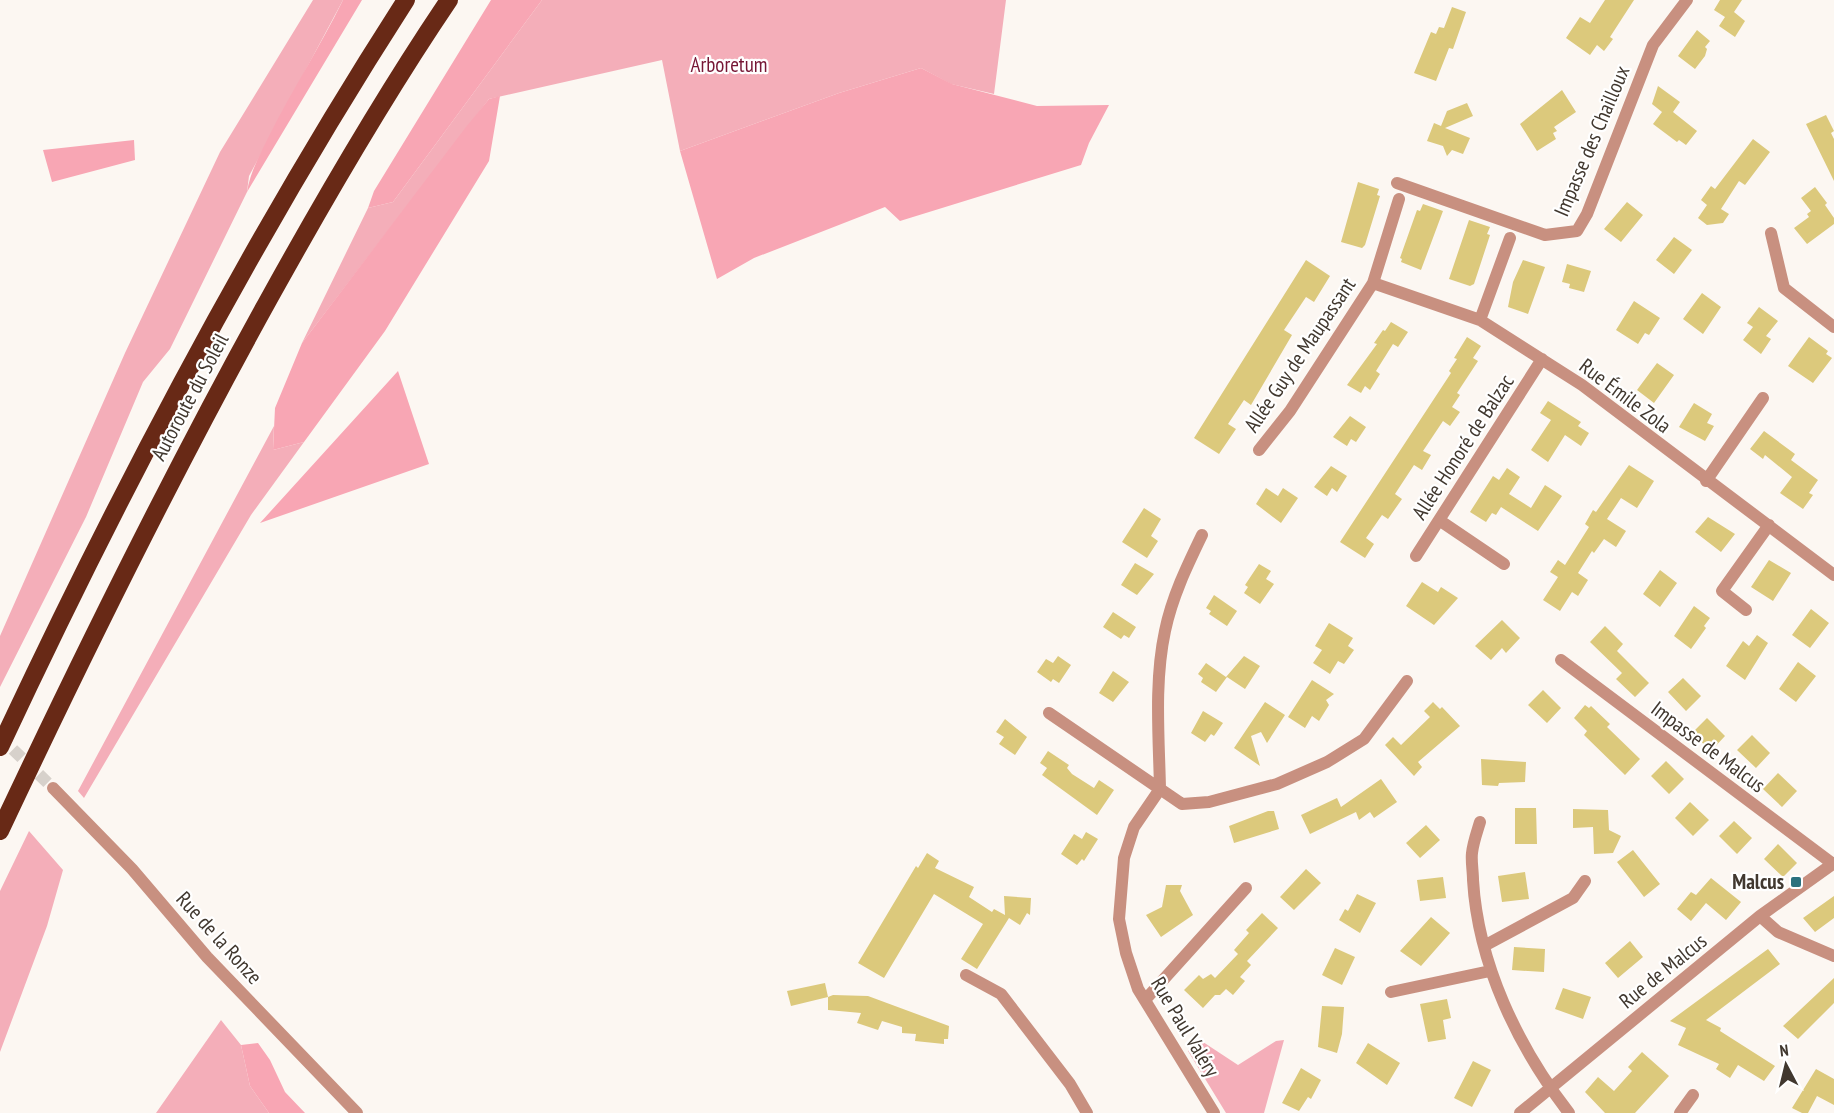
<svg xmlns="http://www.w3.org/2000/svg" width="1834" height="1113" viewBox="0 0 1834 1113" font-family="'PT Sans Narrow',sans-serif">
  <rect width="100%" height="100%" fill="#fcf7f2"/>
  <path fill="#f4aeb9" d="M313,0h30l-94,176 -2,16 -77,157 -27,33 -57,135 -86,170v-51l125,-283 95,-201z
    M542,0h464l-12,94 -43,-10 -30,-16 -82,25 -159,58 -18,-91 -173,39 -187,244 66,-135 25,-6z
    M274,426l-1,24 31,-8 -53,73 -167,283 -6,-7z
    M29,831l34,39 -16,56 -47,126v-161z
    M221,1020l20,25 9,41 19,27h-113z
    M1200,1040l38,25 38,-24 8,-1 -20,73h-38l-38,-62z"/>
  <path fill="#f8a6b4" d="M343,0h19l-115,192c3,-20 13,-37 22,-56 23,-46 51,-89 74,-136z
    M491,0h51l-149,202 -25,6 6,-17z
    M921,68l31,16 85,22 72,-1 -20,38 -8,22 -181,56 -15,-14 -131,51 -37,21 -37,-128 159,-58z
    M500,96l-11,65 -104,170 -81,111 -31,8 2,-42 27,-65 164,-216 23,-28z
    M134,140l1,20 -83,22 -9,-32z
    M398,371l31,93 -169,59z
    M258,1043l12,17 15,32 20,21h-36l-19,-27 -9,-41z"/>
  <path fill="#dcc97c" d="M1605,0h29l-24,37 3,2 -9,12 -7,-6 -7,10 -24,-17 14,-21 10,6z
    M1720,0h22l-8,12 11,9 -10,16 -16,-11 6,-9 -11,-7z
    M1452,7l14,5 -13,37 -4,-1 -13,33 -22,-8 17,-41 5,2 3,-7 5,1z
    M1697,30l13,11 -5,6 2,2 -2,7 -10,13 -17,-13z
    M1658,86l22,16 -7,10 24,19 -11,14 -7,-5 -2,2 -24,-18 9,-12 -10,-8z
    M1562,90l14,22 -22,15 3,4 -4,2 3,6 -19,12 -17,-27z
    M1467,103l6,13 -28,12 25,10 -7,16 -11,-4 -5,6 -4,-10 -16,-5 7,-18 7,3 6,-15z
    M1826,115l8,16 -3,2 3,6v42l-28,-57z
    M1753,139l17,13 -25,33 -6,-4 -18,28 8,5 -6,9 -16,2 -9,-7 9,-13 -6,-5 10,-14 4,3z
    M1358,182l21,7 -2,6 3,1 -15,49 -3,3 -21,-6z
    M1815,187l12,16 -2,2 9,13v6l-27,20 -13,-16 15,-11 -2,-3 4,-3 -10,-13z
    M1627,202l16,13 -22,27 -17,-13z
    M1423,204l20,7 -22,59 -20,-8 1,-3 -2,-1 17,-48 3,1z
    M1469,220l21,7 -3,7 3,1 -16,49 -4,2 -21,-7z
    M1674,237l18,13 -18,24 -18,-14z
    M1306,260l24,16 -16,26 -8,-5 -22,33 8,5 -41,70 -7,-5 -16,24 8,5 -17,25 -25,-16z
    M1523,260l22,7 -17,47 -20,-7 5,-25z
    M1567,264l24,7 -7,21 -15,-4 1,-4 -8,-2z
    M1702,293l19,14 -18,27 -20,-15z
    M1634,301l26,17 -11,17 -4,-2 -7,11 -22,-14z
    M1759,307l19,14 -12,15 5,3 -10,15 -18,-14 10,-13 -6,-4z
    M1391,322l17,10 -10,15 -5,-3 -17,27 4,3 -10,16 -5,-4 -4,7 -14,-8 30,-41 -3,-1 9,-13 2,1z
    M1467,337l14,9 -8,12 5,3 -21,32 3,2 -8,12 8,5 -10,14 -7,-5 -20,30 8,4 -9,15 -8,-5 -19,29 7,5 -14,20 -6,-4 -16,23 8,6 -9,14 -25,-16 111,-169 -2,-2 8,-12 -3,-1z
    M1809,337l19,14 -2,3 6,4 -19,25 -25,-17z
    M1657,363l17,12 -20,28 -17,-13z
    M1548,401l33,21 -3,4 11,7 -8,13 -16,-11 -17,27 -17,-12 20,-30 -11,-7z
    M1694,403l18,11 -5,9 7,3 -9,15 -26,-14z
    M1350,416l16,11 -10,15 -5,-3 -4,7 -14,-9z
    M1764,431l31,23 -4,6 27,20 -9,13 4,2 -10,14 -23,-16 12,-16 -27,-22 -2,4 -13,-10z
    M1629,465l25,16 -17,27 -16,-10 -14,21 19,12 -10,16 -12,-8 -10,14 -2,-2 -14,22 10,7 -10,16 -6,-4 -12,19 -17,-11 15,-23 -8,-5 8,-12 7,5 24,-38 -4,-3 8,-14 3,2z
    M1331,466l16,10 -10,16 -5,-4 -5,8 -13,-9z
    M1507,468l13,9 -11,17 22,14 14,-23 17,11 -24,35 -37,-24 -5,8 -4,-2 -6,9 -16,-10 23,-36 6,4z
    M1266,488l12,8 5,-8 15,10 -17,25 -25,-19z
    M1144,508l17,11 -10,17 7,5 -11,17 -25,-16z
    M1708,517l27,17 -14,18 -26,-20z
    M1769,560l22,13 -18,28 -22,-14z
    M1135,563l19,11 -17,21 -16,-10z
    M1259,564l12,7 -5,8 8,5 -14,20 -16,-11 4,-6 -3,-2z
    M1660,570l17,13 -17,24 -17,-13z
    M1422,582l16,10 3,-5 17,11 -24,27 -28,-19z
    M1214,595l23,16 -10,15 -18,-12 2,-3 -5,-3z
    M1694,606l16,12 -6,8 2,2 -15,21 -17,-13z
    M1811,609l18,14 -19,25 -18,-13z
    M1113,612l23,15 -7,11 -5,-3 -3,4 -18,-12z
    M1502,620l18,18 -14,15 -4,-5 -11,12 -16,-14z
    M1329,623l24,15 -5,8 6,4 -10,14 -6,-3 -8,13 -17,-11 9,-13 -7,-4z
    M1605,626l18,18 -6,7 32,32 -14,14 -19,-18 6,-6 -32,-31z
    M1757,635l11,8 -23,37 -19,-14 17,-25 6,5z
    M1058,656l13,9 -12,18 -6,-4 -2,3 -14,-10 9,-13 7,4z
    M1244,656l16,10 -15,23 -18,-12 -11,15 -15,-10 2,-4 -5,-4 8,-11 20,14z
    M1798,662l18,14 -20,26 -17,-13z
    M1113,671l16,11 -16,20 -14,-9z
    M1683,678l18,18 -15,15 -18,-19z
    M1312,680l22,14 -8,6 3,5 -10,16 -7,-5 -7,12 -17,-11z
    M1543,690l18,18 -14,15 -19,-18z
    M1265,702l20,13 -18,28 -6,-11 -10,4 9,30 -26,-18z
    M1433,702l7,7 2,-2 18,19 -42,36 4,5 -8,9 -29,-31 8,-8 8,8 29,-28 -6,-6z
    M1585,705l4,3 2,-2 19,18 -3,3 33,32 -15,16 -41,-40 3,-4 -13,-13z
    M1203,711l20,12 -9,13 -3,-2 -6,8 -14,-9z
    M1707,718l18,18 -14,15 -19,-18z
    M1005,719l22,18 -12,18 -16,-11 5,-7 -8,-5z
    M1752,735l18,18 -14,15 -19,-18z
    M1048,751l21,14 -2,3 5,6 22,14 5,-8 15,10 -17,25 -55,-40 5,-7 -7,-5z
    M1481,759l45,3 -1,20 -26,1 -1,3 -16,-1z
    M1666,761l18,18 -15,15 -18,-18z
    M1778,773l19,18 -15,16 -19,-18z
    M1381,779l16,23 -23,16 -4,-6 -11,8 -3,-8 -46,22 -9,-19 36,-17 4,9z
    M1690,802l19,18 -16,16 -18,-18z
    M1515,808h21l1,36h-22z
    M1573,809l35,1 1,20 12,6 -8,17 -19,1 -1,-27 -20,1z
    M1268,811h6l5,18 -45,14 -5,-17z
    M1734,821l18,17 -15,16 -18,-18z
    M1426,825l14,15 -20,18 -14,-15z
    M1086,832l12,7 -14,22 -2,-2 -5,6 -16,-11 13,-20 8,5z
    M1778,844l19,19 -14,14 -19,-18z
    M1633,850l27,34 -16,13 -27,-35z
    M927,853l12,8 -4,7 39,19 -5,10 23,15 2,-3 11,6 -1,-19 27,2 -1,17 -3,-2 -7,12 -11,-7 -32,51 -16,-10 22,-35 -49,-30 -50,84 -26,-15 58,-97 2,2z
    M1306,869l15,14 -27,27 -14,-13z
    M1525,872l4,27 -27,3 -4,-26z
    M1443,877l3,21 -26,3 -3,-21z
    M1711,878l30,24 -15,18 -20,-17 -15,18 -14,-12 14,-17 5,3z
    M1166,885h16l-2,6 13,24 -32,22 -15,-22 16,-8z
    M1357,894l19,9 -16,30 -21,-13 6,-11 3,2z
    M1834,896v22l-19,14 -12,-14z
    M1262,913l16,15 -31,33 4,4 -11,12 5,4 -12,14 -7,-6 -6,6h-5l-12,13 -19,-18 15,-15 4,4 8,-5 4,4 23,-24 -4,-4 15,-17 -3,-3z
    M1431,917l19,16 -29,33 -21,-15z
    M1630,941l13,16 -25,21 -13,-15z
    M1514,947l31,2 -1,23 -32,-2z
    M1335,948l20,9 -13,28 -20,-10z
    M1768,949l12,15 -74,56 15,8 -1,3 55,35 -11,15 -26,-16 -8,13 -14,-9 3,-5 -41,-19 8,-17 -16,-7z
    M1834,978v25l-36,36 -15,-13z
    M825,983l3,14 -37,9 -4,-15z
    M1563,988l28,9 -8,22 -28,-10z
    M833,995l35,1 81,30 -1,13h-4v5l-29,-3 1,-7 -14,-1v-6l-20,-6 -4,9 -21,-7 4,-10 -33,-3v-13z
    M1447,999l4,19 -8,2 3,19 -18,3 -8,-38z
    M1322,1006l22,1 -2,27 -5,19 -19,-6z
    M1368,1043l32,20 -13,22 -31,-22z
    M1642,1052l27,24 -34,37h-30l-20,-21 13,-15 16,14 18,-20 -4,-4z
    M1473,1061l18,9 -19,37 -18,-9z
    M1301,1068l20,12 -10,19 -3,-2 -9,14 -17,-8z
    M1816,1069l18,10v26l-17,-9 -9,17h-6l-10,-5z"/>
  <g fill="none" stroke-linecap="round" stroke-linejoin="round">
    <path stroke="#d7d1cb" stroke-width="12" stroke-dasharray="12 6" stroke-linecap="butt" d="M0,737l53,51"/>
    <path stroke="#c89080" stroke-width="12" d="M1397,183l148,52 32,-4 10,-17 66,-169 34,-45
      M1771,233l13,55 50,39
      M1373,283l107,37 102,65 252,190
      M1480,320l30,-82
      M1259,450l31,-39 83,-128 26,-84
      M1706,481l57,-83
      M1439,520l65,44
      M1416,556l126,-197
      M1746,610l-24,-19 47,-66
      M1561,660l272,204
      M1049,713l133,91 27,-2 68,-18 50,-22 37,-23 43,-58
      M53,788l79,81 75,88 150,156
      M1160,789l-26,38 -10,31 -5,61 7,34 12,36 76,124
      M1160,789c-1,-51 -6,-107 5,-158 7,-34 22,-65 37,-96
      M1480,822c-3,10 -7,21 -8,31 -1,8 1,18 1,27 5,84 45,167 96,233
      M1760,916l18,16 56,24
      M1484,946l89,-48 12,-17
      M966,975l35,19 69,90 17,29
      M1391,992l99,-21
      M1145,1000l101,-112
      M1520,1113l240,-197 74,-53
      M1680,1113l13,-18"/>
    <path stroke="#682916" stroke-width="18" d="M0,747c120,-257 252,-508 406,-747
      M0,831c85,-181 173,-359 270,-534 56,-101 114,-201 179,-297"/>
  </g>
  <rect fill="#2a717e" stroke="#fff" stroke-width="2" x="1790" y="876" width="12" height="12" rx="3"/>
  <g text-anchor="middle" stroke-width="4.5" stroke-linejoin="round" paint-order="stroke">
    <g font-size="21" fill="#761735" stroke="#fff">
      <text x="729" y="72">Arboretum</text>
    </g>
    <g font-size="21" fill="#41382f" stroke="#fff">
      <text transform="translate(1592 141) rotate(-67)" y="7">Impasse des Chailloux</text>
      <text transform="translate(1300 355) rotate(-56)" y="7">Allée Guy de Maupassant</text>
      <text transform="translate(1625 396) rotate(37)" y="7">Rue Émile Zola</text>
      <text transform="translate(190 397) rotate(-62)" y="7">Autoroute du Soleil</text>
      <text transform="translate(1463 447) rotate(-57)" y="7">Allée Honoré de Balzac</text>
      <text transform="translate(1708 747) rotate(37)" y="7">Impasse de Malcus</text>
      <text transform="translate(219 938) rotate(48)" y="7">Rue de la Ronze</text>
      <text transform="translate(1663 971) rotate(-39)" y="7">Rue de Malcus</text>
      <text transform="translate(1185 1027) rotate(59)" y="7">Rue Paul Valéry</text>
    </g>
    <g font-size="21" font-weight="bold" fill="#41382f" stroke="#fff" text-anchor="end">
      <text x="1784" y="889">Malcus</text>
    </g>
  </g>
  <g transform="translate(1786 1065) rotate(353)" stroke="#ffffff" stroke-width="4.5" paint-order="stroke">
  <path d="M0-4.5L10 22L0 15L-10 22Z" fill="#41382f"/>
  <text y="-9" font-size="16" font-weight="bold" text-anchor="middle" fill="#41382f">N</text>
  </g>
</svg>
